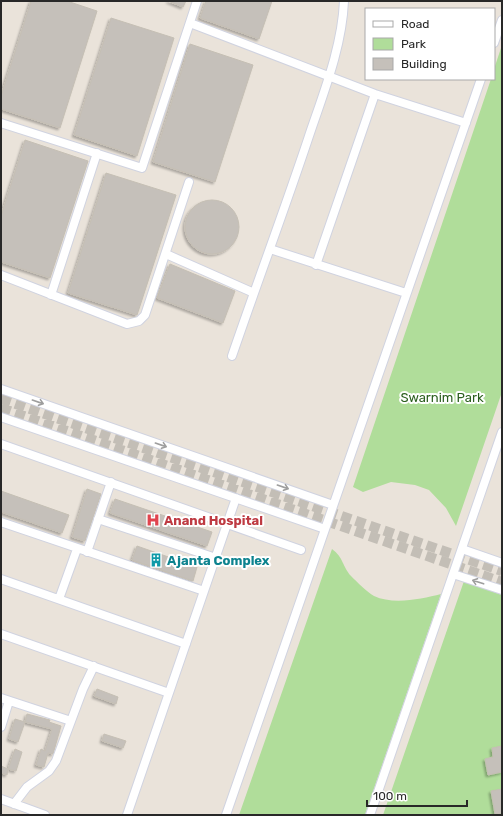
<svg xmlns="http://www.w3.org/2000/svg" width="503" height="816" viewBox="0 0 503 816" font-family="Rubik,sans-serif">
  <defs>
    <filter id="shadow"><feDropShadow dx="-2" dy="2" stdDeviation="1" flood-color="#0004"/></filter>
  </defs>
  <rect width="100%" height="100%" fill="#eae3da"/>
  <path fill="#b0dd9a" d="M502,45v347l-46,134 -10,-18 -17,-18 -14,-5 -24,-3 -28,10 -10,-5 138,-408h3v-10z
    M332,549c12,9 10,17 19,27 6,6 16,16 23,20 19,9 48,3 67,-2l-76,221h-126z
    M464,581l38,14v220h-119z"/>
  <path fill="#c5c0ba" stroke="#c5bfb4" filter="url(#shadow)" d="M31,1h36l30,10 -37,117 -59,-19v-13z
    M168,1h18l-3,6z
    M206,1h66l-13,38 -59,-21z
    M111,18l63,20 -37,118 -63,-21z
    M190,44l63,21 -38,117 -62,-20z
    M25,140l63,21 -38,117 -49,-16v-46z
    M106,173l70,22 -39,120 -69,-22z
    M185 227a27 27 0 1 1 54 0a27 27 0 1 1-54 0Z
    M170,264l65,27 -12,32 -66,-25z
    M87,489l14,5 -16,47 -13,-4z
    M1,491l68,24 -7,18 -61,-21z
    M115,499l97,33 -5,14 -97,-33z
    M137,546l60,21 -4,14 -61,-21z
    M97,689l21,8 -2,7 -22,-8z
    M27,714l23,6 -1,2 12,4 -8,28 -5,-1 -4,14 -8,-2 5,-16 4,2 7,-22 -27,-7z
    M15,719l10,3 -7,20 -9,-3z
    M104,734l22,7 -3,7 -21,-7z
    M502,746v26l-14,3 -3,-16 8,-2 -1,-9z
    M15,749l7,3 -6,19 -8,-2z
    M1,766l7,3 -1,6 -6,-2z
    M502,789v24l-7,1 -4,-23z"/>
  <g fill="none" stroke-linecap="round" stroke-linejoin="round">
    <path stroke="#c3beb6" stroke-width="10" stroke-dasharray="10 5" stroke-linecap="butt" d="M1,399l501,172
      M1,408l501,174"/>
    <g stroke="#d0d3e0" stroke-width="10">
      <path id="minor" d="M190,23l185,71 91,29
        M494,43l8,-23
        M1,123l141,45 55,-167
        M270,249l136,44
        M166,254l88,39
        M316,265l59,-171
        M1,275l126,49 12,-3 6,-6 44,-133
        M51,295l46,-142
        M232,356c25,-73 52,-145 76,-217 15,-45 34,-91 36,-138
        M1,389l332,116
        M1,417l324,112
        M1,444l300,106
        M98,519l118,39
        M1,522l203,69
        M462,549l40,14
        M87,552l24,-70
        M453,574l49,16
        M1,579l185,65
        M59,599l18,-50
        M1,634l168,59
        M1,698l70,23
        M1,727l8,-26
        M1,799l44,16
        M14,804l13,-17 22,-16 7,-10 27,-72 11,-23
        M127,815l109,-317
        M226,815l255,-736
        M370,815l132,-383"/>
    </g>
    <use href="#minor" stroke="#fff" stroke-width="8"/>
  </g>
  <defs><path id="oneway-shaft" d="M-6 0H5M1.5-3L5.5 0L1.5 3" fill="none" stroke-width="1.6" stroke-linecap="round" stroke-linejoin="round"/></defs>
  <g stroke="#9e9e9e">
    <use href="#oneway-shaft" transform="translate(38 402) rotate(19)"/>
    <use href="#oneway-shaft" transform="translate(161 445) rotate(19)"/>
    <use href="#oneway-shaft" transform="translate(283 487) rotate(19)"/>
    <use href="#oneway-shaft" transform="translate(478 582) rotate(-162)"/>
  </g>
  <defs>
    <g id="hospital-bare" transform="scale(1.08)"><path d="M-5-5h3v3.5h4V-5h3V5h-3V1.5h-4V5h-3Z" fill="#e0444e" stroke="#fff" stroke-width="2.5" paint-order="stroke"/></g>
    <g id="building-bare" transform="scale(1.08)"><path d="M-4-6H4V6H1V3H-1V6H-4ZM-2.5-4.3h1.7v1.8h-1.7ZM.8-4.3h1.7v1.8H.8ZM-2.5-1h1.7V.8h-1.7ZM.8-1h1.7V.8H.8Z" fill="#0f9aa8" stroke="#fff" stroke-width="2.5" paint-order="stroke"/></g>
  </defs>
  <g fill-rule="evenodd">
    <use href="#hospital-bare" x="153" y="520"/>
    <use href="#building-bare" x="156" y="560"/>
  </g>
  <g text-anchor="middle" stroke-width="4" stroke-linejoin="round" paint-order="stroke">
    <g font-size="13" fill="#2b5f1e" stroke="#fff">
      <text x="442" y="402">Swarnim Park</text>
    </g>
    <g font-size="13" font-weight="bold" fill="#be3a42" stroke="#fff" text-anchor="start">
      <text x="164" y="525">Anand Hospital</text>
    </g>
    <g font-size="13" font-weight="bold" fill="#0d838f" stroke="#fff" text-anchor="start">
      <text x="167" y="565">Ajanta Complex</text>
    </g>
  </g>
  <rect width="503" height="816" fill="none" stroke="#282828" stroke-width="4"/>
  <rect x="365" y="8" width="130" height="72" fill="#ffffff" stroke="#a9a9a9"/>
  <rect x="373" y="21" width="20" height="6" fill="#ffffff" stroke="#a9a9a9"/>
  <text x="401" y="28" font-size="12" fill="#282828">Road</text>
  <rect x="373" y="38" width="20" height="12" fill="#b0dd9a" stroke="#a9a9a9"/>
  <text x="401" y="48" font-size="12" fill="#282828">Park</text>
  <rect x="373" y="58" width="20" height="12" fill="#c5c0ba" stroke="#a9a9a9"/>
  <text x="401" y="68" font-size="12" fill="#282828">Building</text>
  <path d="M367 800v6h100v-6" fill="none" stroke="#282828" stroke-width="2"/>
  <text x="373" y="800" font-size="12" fill="#282828" stroke="#ffffff" stroke-width="3" paint-order="stroke">100 m</text>
</svg>
